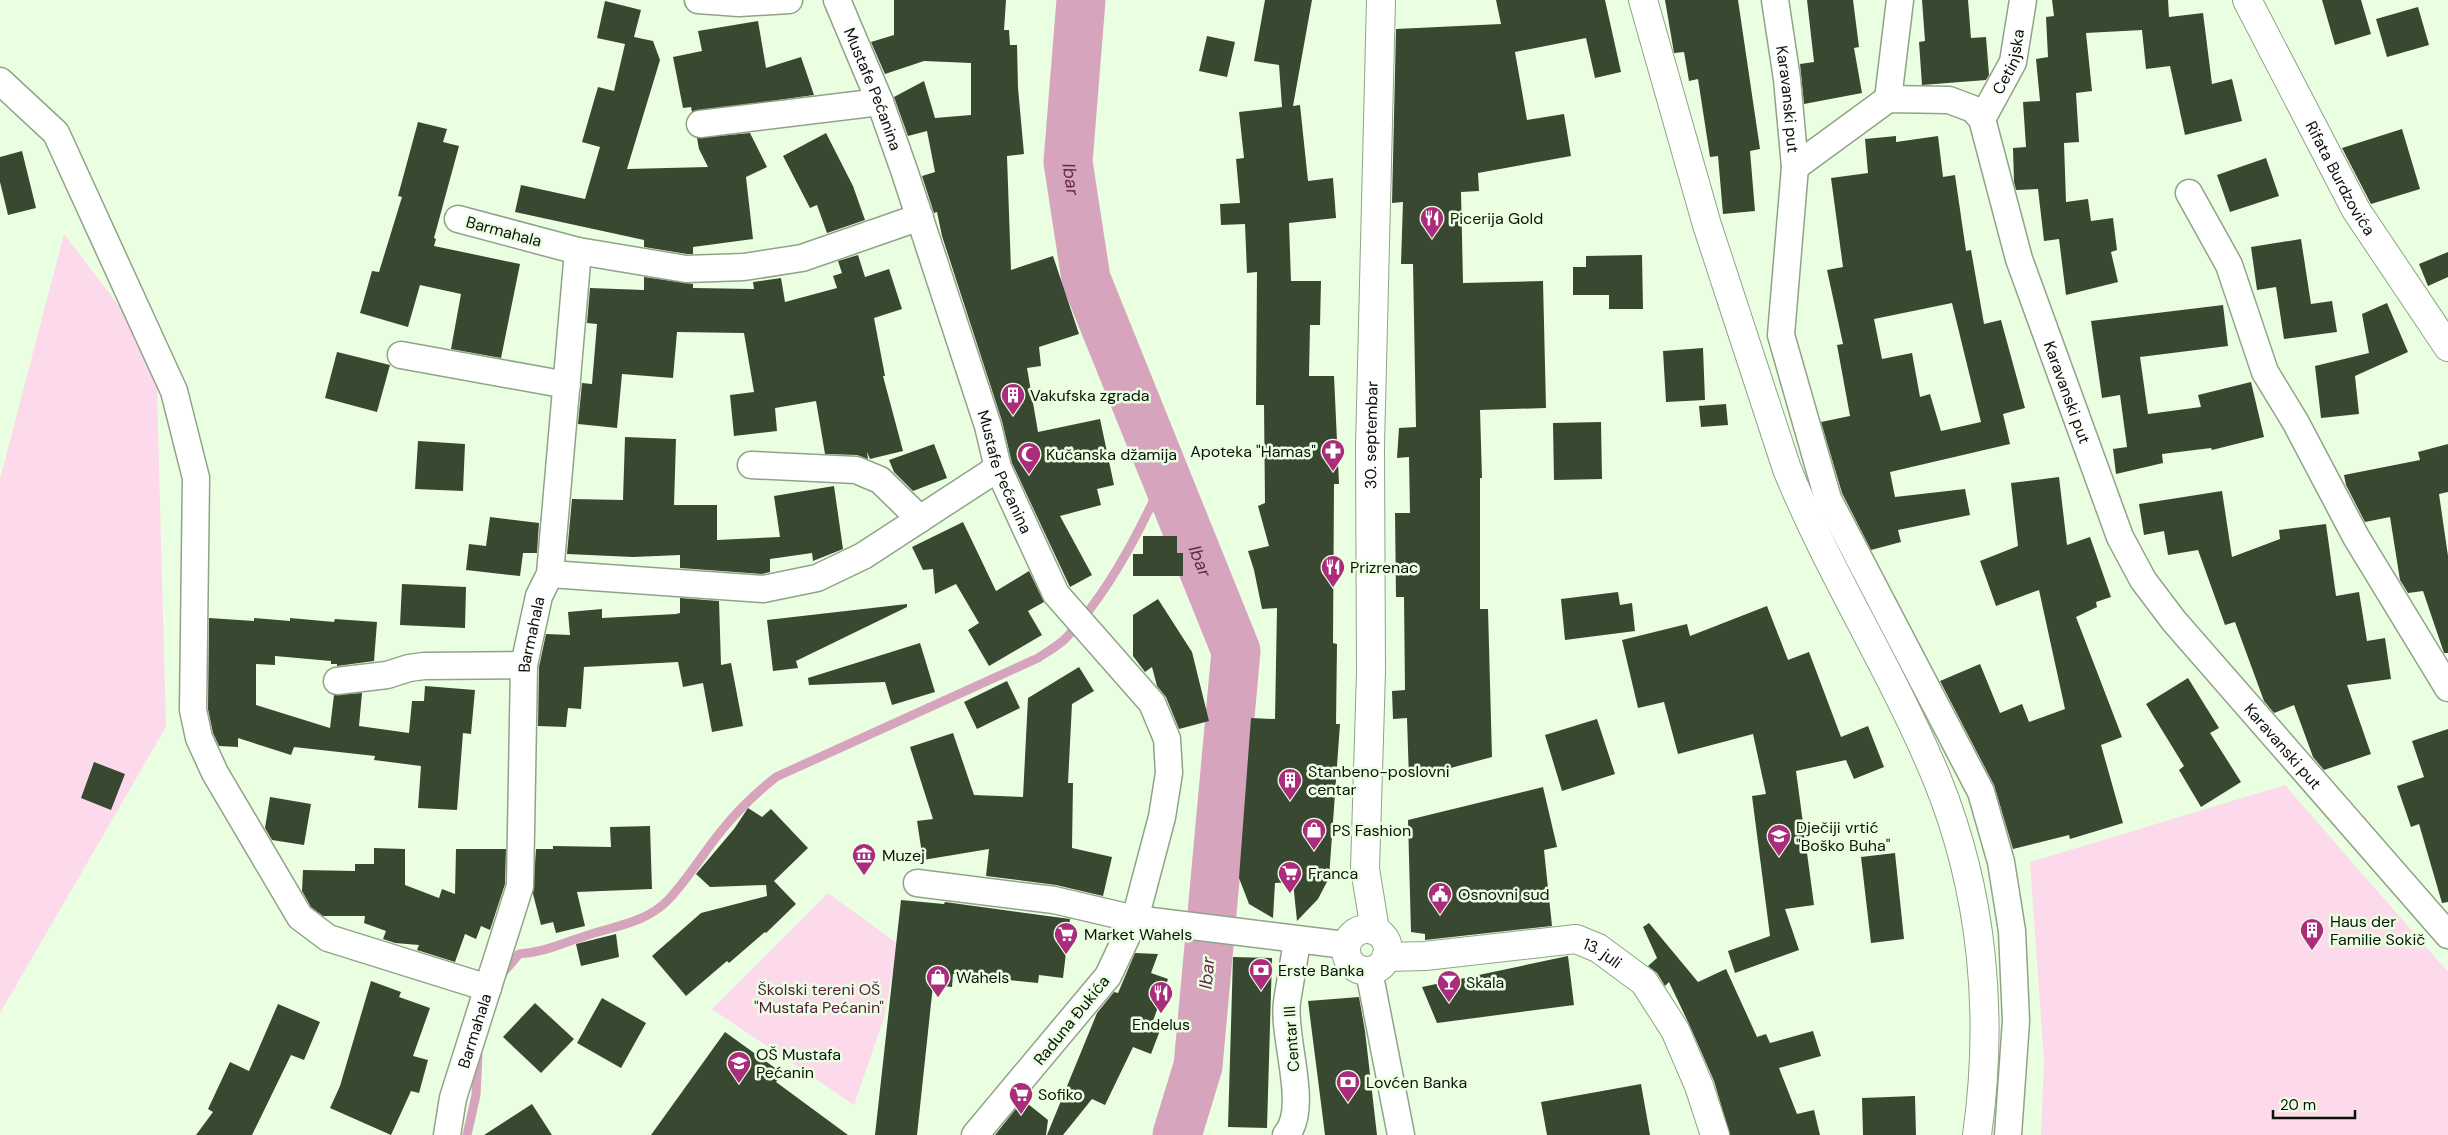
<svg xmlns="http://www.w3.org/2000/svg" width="2448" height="1135" viewBox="0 0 2448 1135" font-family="'DM Sans',sans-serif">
  <rect width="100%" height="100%" fill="#eaffe1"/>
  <path fill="#fcdaeb" d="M64,234l92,120 10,373 -166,286v-534z
    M2285,785l163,187v163h-407l3,-74 -14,-199z
    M828,893l70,51 -14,74 -30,87 -142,-96z"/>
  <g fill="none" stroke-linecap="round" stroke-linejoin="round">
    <path stroke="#d7a4be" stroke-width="9" d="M502,974l17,-20c26,-2 41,-10 66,-18 29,-10 61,-13 83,-36 20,-21 35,-47 54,-70 16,-20 34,-37 54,-53l262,-119c9,-6 20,-12 28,-20 41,-44 75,-108 99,-163
      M467,1135l9,-40 2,-41"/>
    <path stroke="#d7a4be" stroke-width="49" id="s1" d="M1081,0l-13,162 18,117 150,372 -38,415 -21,69"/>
  </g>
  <path fill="#394931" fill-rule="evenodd" d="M894,0h112l-2,30h5l1,15h7l1,43 6,66 -17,2 4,114 42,-14 26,78 -40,13 2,19 -14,2 11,64 62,-13 14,66 -17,4 4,16 -41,11 32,59 -22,12 -58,-124 -10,-42 -60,-185 -5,-24 -3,1 -1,-3 -11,-34 13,-4 -8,-41 -19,5 -14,-39 30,-16 11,37 36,-3v-52l-47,-2 -39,13 -14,-32 23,-7z
    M1265,0h47l-19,106 7,-1 8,76 25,-3 3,40 -47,5 2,58h30l-1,44h-10l-1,51h25l5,108h-5l-1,159 4,1 -1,80h4l-11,154 -11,21 -21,22 -4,-39 -18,1 -2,35 -24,-14 -10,-26 12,-160 24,1 2,-111 -15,1 -8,-39 -6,-19 21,-5 -11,-40 7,-3 -1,-98h-8l1,-133 -10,1 -2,-49 -24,1 -1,-21 20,-1 -4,-44 8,-1 -5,-46 43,-5 -3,-42 -25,-4z
    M1496,0h109l16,72 -26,6 -9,-40 -71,14 12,68 37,-6 7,42 -93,17 1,18 -18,1 2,91 80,-2 3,127 -66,2 2,68h-2v131h8l4,148 -83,22 -2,-61 -14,1 -1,-28 13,-1 -1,-93h-8l-1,-84h15l-1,-56 -12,1 2,-30 17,-1 -3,-163h-12l2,-62 -11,1 4,-174 105,-5z
    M1665,0h73l22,149 -10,2 5,60 -32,3 -5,-58 -8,1 -12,-78 -9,2 -5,-29 -10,1z
    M1807,0h46l6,47 -5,1 8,45 -58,11 -4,-40 14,-2z
    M1922,0h46l3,38 15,-1 3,38 -3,5 -64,5 -3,-43 6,-1z
    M2052,0h116l1,17 34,-4 9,71 20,-5 10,42 -57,14 -15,-69 -24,3 -4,-39 -56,3 6,58 -16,2 3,49 -15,1 2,59 22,-3 3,22 22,-3 4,32 -6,2 7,30 -52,13 -7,-56 -15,2 -6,-52 -22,1 -2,-8 -1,-34 13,-1 -3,-45 17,-1 -4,-42 12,-2 -2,-40 8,-1z
    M2322,0h39l10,34 -36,11z
    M605,1l36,9 -7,27 19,4 7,19 -33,109 81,-2 -9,-18 -2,-11 53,-5 17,34 -21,10 7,62 -60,8v7h-6l-43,-7v-7l-129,-28 6,-27 64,14 15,-52 -18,-5 16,-55 16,4 11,-47 -28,-6z
    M2418,7l11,38 -42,12 -11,-38z
    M758,21l8,47 35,-11 13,38 -122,17 -1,-5 -8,1 -10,-51 29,-6 -4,-20z
    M1207,36l28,6 -8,35 -28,-6z
    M418,122l29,7 -4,13 16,4 -25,92 2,1 -2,7 86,18 -19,94 -50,-9 10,-55 -41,-9 -12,42 -48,-14 12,-42 7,1 23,-75 -4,-1z
    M2402,129l18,60 -49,15 -29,-56z
    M826,133l27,53 12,34 -38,13 -10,-28 -7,3 -27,-52z
    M1896,136v6l42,-6 5,41 12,-2 11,76 5,-1 13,74 17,-4 24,88 -22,6 7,30 -120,28 5,25 70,-8 5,26 -72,15 3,12 -30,8 -29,-57 -21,-71 29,-6 -13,-71 6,-1 -16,-74 16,-3 -12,-89 37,-5 -3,-34zM1952,303l29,119 -40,9 -11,-37 -10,3 -8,-44 -30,6 -8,-40z
    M22,151l14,57 -28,7 -8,-33v-25z
    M2266,158l13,38 -49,16 -13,-37z
    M2301,239l10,65 21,-3 5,31 -53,7 -8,-52 -19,3 -6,-43z
    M2448,252v25l-20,9 -9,-22z
    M858,255l7,22 24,-8 13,40 -28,9 11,58h-2l20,75 -33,8 -3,-7 1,7 -11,-4 -32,-1 -9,-53 -41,7 2,23 -43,5 -4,-41 24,-3 -10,-59 -67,-1 -4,46 -51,-4 -5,54 -39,-4 4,-41 10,1 5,-60 -10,-1 3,-35 54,2v-13l49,7v4l61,1 -1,-7 28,-4 4,24 52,-14 -4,-12 9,-3 -4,-12z
    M1642,255l1,54h-34v-14h-36v-28h13v-11z
    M2387,303l21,49 -53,24 4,38 -38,4 -6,-52 54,-13 -7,-39z
    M2223,305l5,41 -88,11 8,57 53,-7 -3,-12 53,-13 13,55 -52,13 -1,-2 -49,6 1,9 -47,11 -3,-25 14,-2 -7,-52 -18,3 -11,-77z
    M1703,348l2,52 -39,2 -3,-51z
    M337,352l53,13 -13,47 -52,-14z
    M1726,404l2,21 -27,2 -2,-21z
    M1601,422l1,57 -48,1 -1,-57z
    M625,437l51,2 -2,66h43v35l63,-3 -6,-41 60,-10 9,63 -30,12 -1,-8 -42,6v13l-8,2 -82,-6v-13l-47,2 -66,-3 5,-55 51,1z
    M418,441l47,3 -2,47 -48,-2z
    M934,444l13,34 -34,13 -19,-19 -5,-12z
    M2448,444v48l-9,2 9,62v97h-4l-21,-62 -15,2 -8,-13 -10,-63 -25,5 -19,-37 -2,-10 76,-15 -2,-8z
    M2059,477l8,68 23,-8 21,60 -15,5 1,5 -21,10 46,120 -21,8 22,78 -53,16 -1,-4 -56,14 -19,-64 -54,-104 40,-17 20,49 22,-9 7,18 36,-13 -26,-119 -43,16 -16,-45 38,-15 -7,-63z
    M2222,491l10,66 48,-18 -1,-9 47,-6 10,72 23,-4 8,49 18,-3 6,41 -44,6 24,69 -47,16 -11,-13 -19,-52 -20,8 -10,-12 -29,-79 -10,3 -27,-75 -30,5 -4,-24 -20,4 -5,-31z
    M490,517l49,6 -2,30h-14l-3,23 -54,-6 3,-26 17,2z
    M963,522l33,69 33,-20 15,31 -16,9 14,24 -53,31 -21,-36 11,-7 -23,-39 -21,10 -2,-25 -10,1 -11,-23z
    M1143,536h34v17h6v23h-50v-22h10z
    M402,584l64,3 -1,41 -65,-3z
    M1618,592l2,13 12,-2 3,28 -70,9 -4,-41z
    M680,598l39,3 2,64 10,-2 12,63 -31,6 -9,-49 -20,4 -5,-25 -94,5 -3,42 -13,-1 -2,19 -28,-1 1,-59 7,-33 24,1 -2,-23 34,-3v9l74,-4 4,-1z
    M1158,599l34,53 17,69 -30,8 -13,-32 -9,-11 -5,-19 -7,5 -12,-16v-41z
    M907,604v3l-111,54 2,7 -25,3 -6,-51z
    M1767,606l21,54 21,-8 32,85 27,-11 16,41 -30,12 -8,-19 -50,11 18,134 -29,4 14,41 -64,23 -7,-22 42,-15 -18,-140 14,-2 -13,-60 -75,20 -14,-52 -26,6 -16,-68 65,-16 3,12z
    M209,618l45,3v-3l36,3v-3l44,4 1,-3 42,3 -3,39 -37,5v-2h-6v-3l-56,-5v9l-19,-1v41l74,23 4,-33 28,-2 -3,33 50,7 3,-32h12l1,-15 50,4 -4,44 -8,-1 -6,77 -39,-2 3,-42 -47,-6 1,-4 -81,-9 -3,8 -53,-17v9l-19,-1 -6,-13 -5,-24z
    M920,643l15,49 -43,13 -7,-23 -76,3 -1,-7z
    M1079,667l15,24 -22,13 -4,79h5l-1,65 40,9 -9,39 -47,-11 -70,-9 3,-27 -66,11 -6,-39 16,-2 -23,-72 43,-14 21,62 49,2 5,-99z
    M2188,678l31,50 -9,5 31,49 -40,25 -22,-37 5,-4 -38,-62z
    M1007,681l13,27 -43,21 -13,-27z
    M1597,719l18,55 -53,17 -17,-56z
    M2448,729v173l-6,1 -23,-79 -8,3 -14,-41 27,-9 -12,-36z
    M94,762l31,12 -14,36 -30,-12z
    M1543,787l14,60 -13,3 8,76 -127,14v-6l-14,-2 -3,-112z
    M270,797l41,7 -7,41 -32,-5 -7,-12z
    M748,808l14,9 9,-8 37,39 -34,33 22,23 -30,29 -1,-1 -36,31 -2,-2 -41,35 -34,-40 49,-43 66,-17 -1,-11 -56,2 -14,-13 38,-45z
    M650,826l2,63 -75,3 8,34 -29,7 -3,-11 -12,3 -8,-31 3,-45h17v-3l58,1 -1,-20z
    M374,848l31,1v36l34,13 3,-9 13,5 1,-45h50l-1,35 -15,46 -9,-4 -5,13 -11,-5 -10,28 -38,-12 2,-5 -24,-2 -12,-4 3,-8 -22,-8 1,-7h-42l-12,-9 -9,-16 1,-21 52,1v-7h19z
    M1895,853l9,86 -33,4 -10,-86z
    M901,900l43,4 1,-2 125,17 -7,59 -24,-3 -1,8 -85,-9 -1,13 -19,-2 -16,150h-42z
    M1649,923l49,59 28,-13 31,68 9,-3 4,9 43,-12 8,25 -42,12 18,46 17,-4 6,25h-90l-16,-54 -25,-57 -20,-42 -4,4 -8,-13 -9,-7 9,-8 -14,-31z
    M616,934l3,23 -38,9 -5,-22z
    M1135,953l23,1 -7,19 17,6 -15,42 9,4 -11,29 -18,-7 -28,58 -13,-6 -29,36h-16l50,-122 17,-21 4,1z
    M1568,956l6,49 -137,18 -15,-36z
    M1233,957l39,1 -5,170 -39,-1z
    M371,981l30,11 -2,5 31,11 -17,48 15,4 -9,33 -8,-2 -20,44 -61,-27 10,-22z
    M1359,997l6,34 12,104h-52l-17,-134z
    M602,998l44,25 -25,45 -44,-25z
    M535,1003l39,36 -33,34 -38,-36z
    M278,1004l42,18 -16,38 -13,-5 -39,80h-56l17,-23 -5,-3 22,-47 19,9z
    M725,1032l57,41 -6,9 72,53h-197z
    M1641,1084l9,51h-103l-6,-33z
    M1915,1096l1,39h-53l-1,-37z
    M1023,1100l25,20 -2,15h-51z
    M532,1104l20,31h-68z"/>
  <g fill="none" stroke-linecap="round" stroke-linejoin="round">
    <g stroke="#90a388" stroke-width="29">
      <g id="street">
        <path d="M698,0l41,3 50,-3"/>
        <path id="s2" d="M837,0l43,102 24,68 84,256 10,42 58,126 96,109 15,36 2,34 -7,44 -27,102 -27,57 -133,159"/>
        <path id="s3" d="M1775,0l12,79 8,88 -14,168 47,164 153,293 20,70 11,69 4,90 -8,114"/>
        <path d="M0,81l56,52 118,258 22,87 -3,232 6,28 16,35 85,144 28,21 160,50"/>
        <path d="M1888,99l12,-99"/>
        <path id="s4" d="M1982,119l31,-57 10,-62"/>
        <path d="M700,124l180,-22"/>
        <path id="s5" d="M1795,167l93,-68 61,1 24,9 9,10 37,140 101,278 23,43 31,41 274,314"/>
        <path d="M2189,193l40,72 36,107 31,51 60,114 92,151"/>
        <path d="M578,251l108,18 58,-2 58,-9 118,-41"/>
        <path d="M401,355l166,30"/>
        <path d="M751,465l105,5 24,10 40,39"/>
        <path d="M550,574l213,15 54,-11 46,-22 135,-88"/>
        <path d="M337,681l50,-6 22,-7 15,-2 100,-1"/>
        <path d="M917,883l137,17 81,19 210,26"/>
        <path d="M1369,971l32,164"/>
        <path id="s6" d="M447,1135l6,-37 67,-212 4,-221 15,-69 11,-22 28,-323 -120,-32"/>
        <path d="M1286,1135c24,-27 -4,-98 1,-133 3,-20 7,-41 10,-61"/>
      </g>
    </g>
    <g stroke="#90a388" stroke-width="30">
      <g id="secondary">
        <path id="s7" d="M2247,0l109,210 92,137"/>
        <circle cx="1367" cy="950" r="21"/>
        <path id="s8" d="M1375,930l-10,-61 6,-197 -1,-226 11,-446"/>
        <path id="s9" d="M1386,957l39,-1 151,-17 22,9 46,34 31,48 24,56 16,49"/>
      </g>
    </g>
    <g stroke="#90a388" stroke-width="30">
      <path id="primary" d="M1643,0l64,225 80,244c43,106 106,203 150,310 46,113 57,236 40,356"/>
    </g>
    <use href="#street" stroke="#fff" stroke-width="26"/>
    <use href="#secondary" stroke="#fff" stroke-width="28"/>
    <use href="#primary" stroke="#fff" stroke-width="28"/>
  </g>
  <defs>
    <g id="restaurant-pin" transform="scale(1.25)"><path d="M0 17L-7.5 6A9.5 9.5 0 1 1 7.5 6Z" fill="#ab2c7c" stroke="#eaffe1"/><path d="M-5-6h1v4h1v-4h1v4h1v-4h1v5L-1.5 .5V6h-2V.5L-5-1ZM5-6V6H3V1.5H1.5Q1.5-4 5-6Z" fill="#fff"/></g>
    <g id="building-pin" transform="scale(1.25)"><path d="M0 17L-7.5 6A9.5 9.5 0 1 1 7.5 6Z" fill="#ab2c7c" stroke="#eaffe1"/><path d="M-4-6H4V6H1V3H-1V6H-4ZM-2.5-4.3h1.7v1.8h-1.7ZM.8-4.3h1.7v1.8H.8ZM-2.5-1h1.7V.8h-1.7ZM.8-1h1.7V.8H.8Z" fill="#fff"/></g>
    <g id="pharmacy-pin" transform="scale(1.25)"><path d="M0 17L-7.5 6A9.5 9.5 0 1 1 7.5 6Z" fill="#ab2c7c" stroke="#eaffe1"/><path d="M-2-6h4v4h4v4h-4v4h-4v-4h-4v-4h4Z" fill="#fff"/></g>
    <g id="mosque-pin" transform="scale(1.25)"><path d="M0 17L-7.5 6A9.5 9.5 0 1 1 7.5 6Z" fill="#ab2c7c" stroke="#eaffe1"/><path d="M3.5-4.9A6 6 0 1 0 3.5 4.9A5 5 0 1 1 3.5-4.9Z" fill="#fff"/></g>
    <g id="shop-pin" transform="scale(1.25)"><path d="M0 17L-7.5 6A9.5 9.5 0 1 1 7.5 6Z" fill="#ab2c7c" stroke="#eaffe1"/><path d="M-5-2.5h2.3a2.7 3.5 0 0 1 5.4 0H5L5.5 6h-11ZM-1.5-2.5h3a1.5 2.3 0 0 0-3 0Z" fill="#fff"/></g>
    <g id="school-pin" transform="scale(1.25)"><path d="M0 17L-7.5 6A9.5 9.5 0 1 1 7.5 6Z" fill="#ab2c7c" stroke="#eaffe1"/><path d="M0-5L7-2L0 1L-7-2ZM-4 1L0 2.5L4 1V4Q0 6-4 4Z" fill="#fff"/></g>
    <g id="museum-pin" transform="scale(1.25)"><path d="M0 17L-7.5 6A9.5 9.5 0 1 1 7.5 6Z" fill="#ab2c7c" stroke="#eaffe1"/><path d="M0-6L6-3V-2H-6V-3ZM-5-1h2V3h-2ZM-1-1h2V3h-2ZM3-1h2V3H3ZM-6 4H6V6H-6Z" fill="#fff"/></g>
    <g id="supermarket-pin" transform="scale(1.25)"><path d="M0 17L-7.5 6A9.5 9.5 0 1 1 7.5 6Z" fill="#ab2c7c" stroke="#eaffe1"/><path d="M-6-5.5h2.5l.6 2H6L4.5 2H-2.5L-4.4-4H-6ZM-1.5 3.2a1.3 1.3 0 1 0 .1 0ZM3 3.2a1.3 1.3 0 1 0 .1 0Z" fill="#fff"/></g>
    <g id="civic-pin" transform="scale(1.25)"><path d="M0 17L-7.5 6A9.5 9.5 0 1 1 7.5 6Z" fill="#ab2c7c" stroke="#eaffe1"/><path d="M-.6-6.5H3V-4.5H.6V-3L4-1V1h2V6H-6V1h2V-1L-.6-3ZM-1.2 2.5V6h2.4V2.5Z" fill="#fff"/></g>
    <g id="bank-pin" transform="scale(1.25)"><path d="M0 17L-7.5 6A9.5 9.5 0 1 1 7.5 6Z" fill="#ab2c7c" stroke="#eaffe1"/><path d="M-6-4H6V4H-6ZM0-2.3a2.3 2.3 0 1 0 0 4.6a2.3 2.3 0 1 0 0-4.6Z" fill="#fff"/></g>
    <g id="bar-pin" transform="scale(1.25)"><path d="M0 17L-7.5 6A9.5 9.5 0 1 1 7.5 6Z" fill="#ab2c7c" stroke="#eaffe1"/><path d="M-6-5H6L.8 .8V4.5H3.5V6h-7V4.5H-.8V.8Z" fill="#fff"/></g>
  </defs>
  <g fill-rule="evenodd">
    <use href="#restaurant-pin" x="1432" y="218"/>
    <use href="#building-pin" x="1013" y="395"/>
    <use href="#pharmacy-pin" x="1333" y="451"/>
    <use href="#mosque-pin" x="1029" y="454"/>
    <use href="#restaurant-pin" x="1333" y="567"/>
    <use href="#building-pin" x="1290" y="780"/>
    <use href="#shop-pin" x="1314" y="830"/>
    <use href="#school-pin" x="1779" y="836"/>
    <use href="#museum-pin" x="864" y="855"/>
    <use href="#supermarket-pin" x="1290" y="873"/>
    <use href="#civic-pin" x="1440" y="894"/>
    <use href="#building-pin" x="2312" y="930"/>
    <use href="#supermarket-pin" x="1066" y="934"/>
    <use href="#bank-pin" x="1261" y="970"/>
    <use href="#shop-pin" x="938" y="977"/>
    <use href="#bar-pin" x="1449" y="982"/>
    <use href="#restaurant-pin" x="1161" y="993"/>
    <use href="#school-pin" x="739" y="1063"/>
    <use href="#bank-pin" x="1348" y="1082"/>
    <use href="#supermarket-pin" x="1021" y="1094"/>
  </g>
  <g text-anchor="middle" stroke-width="5" stroke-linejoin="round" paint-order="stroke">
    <g font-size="16" fill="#0b1208" stroke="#eaffe1">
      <text dy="6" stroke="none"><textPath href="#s4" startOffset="64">Cetinjska</textPath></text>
      <text dy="6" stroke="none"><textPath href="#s2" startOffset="96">Mustafe Pećanina</textPath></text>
      <text dy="6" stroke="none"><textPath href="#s3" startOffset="100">Karavanski put</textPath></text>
      <text dy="6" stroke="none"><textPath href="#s7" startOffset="201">Rifata Burdzovića</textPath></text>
      <text transform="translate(504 231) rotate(15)" y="6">Barmahala</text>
      <text dy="6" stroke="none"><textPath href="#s5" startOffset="502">Karavanski put</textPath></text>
      <text dy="6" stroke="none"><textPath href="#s8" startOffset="496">30. septembar</textPath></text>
      <text dy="6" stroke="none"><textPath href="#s2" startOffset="501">Mustafe Pećanina</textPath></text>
      <text dy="6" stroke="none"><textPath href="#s6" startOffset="512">Barmahala</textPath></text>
      <text dy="6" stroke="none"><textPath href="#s5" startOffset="922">Karavanski put</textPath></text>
      <text dy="6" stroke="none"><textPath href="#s9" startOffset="221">13. juli</textPath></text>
      <text transform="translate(1071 1020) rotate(-51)" y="6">Raduna Ðukića</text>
      <text dy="6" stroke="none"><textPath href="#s6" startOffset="108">Barmahala</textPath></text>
      <text transform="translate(1291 1039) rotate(-94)" y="6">Centar III</text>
    </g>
    <g font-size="16" fill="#0b1208" stroke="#eaffe1" text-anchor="start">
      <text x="1450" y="224">Picerija Gold</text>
      <text x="1030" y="401">Vakufska zgrada</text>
      <text x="1316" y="457" text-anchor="end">Apoteka "Hamas"</text>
      <text x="1046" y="460">Kučanska džamija</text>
      <text x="1350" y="573">Prizrenac</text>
      <text x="1308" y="777">Stanbeno-poslovni<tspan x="1308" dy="18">centar</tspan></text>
      <text x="1796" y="833">Dječiji vrtić<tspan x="1796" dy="18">"Boško Buha"</tspan></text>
      <text x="1332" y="836">PS Fashion</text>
      <text x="882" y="861">Muzej</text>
      <text x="1308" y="879">Franca</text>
      <text x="1458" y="900">Osnovni sud</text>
      <text x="2330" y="927">Haus der<tspan x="2330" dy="18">Familie Sokič</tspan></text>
      <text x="1084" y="940">Market Wahels</text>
      <text x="1278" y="976">Erste Banka</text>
      <text x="956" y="983">Wahels</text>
      <text x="1466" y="988">Skala</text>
      <text x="1161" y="1030" text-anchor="middle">Endelus</text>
      <text x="756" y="1060">OŠ Mustafa<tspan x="756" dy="18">Pećanin</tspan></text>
      <text x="1366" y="1088">Lovćen Banka</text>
      <text x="1038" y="1100">Sofiko</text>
    </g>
    <g font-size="16" fill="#561a3f" stroke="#eaffe1">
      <text x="819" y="995">Školski tereni OŠ<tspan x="819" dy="18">"Mustafa Pećanin"</tspan></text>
    </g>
    <g font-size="18" font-style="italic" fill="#66284c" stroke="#eaffe1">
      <text dy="6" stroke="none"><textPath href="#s1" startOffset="180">Ibar</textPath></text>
      <text dy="6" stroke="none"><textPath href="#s1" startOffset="585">Ibar</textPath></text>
      <text transform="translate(1207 973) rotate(-85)" y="6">Ibar</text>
    </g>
  </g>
  <path d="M2273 1110v8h82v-8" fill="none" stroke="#0b1208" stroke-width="2.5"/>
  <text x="2280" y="1110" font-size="15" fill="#0b1208" stroke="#eaffe1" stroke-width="4" paint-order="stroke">20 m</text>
</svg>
